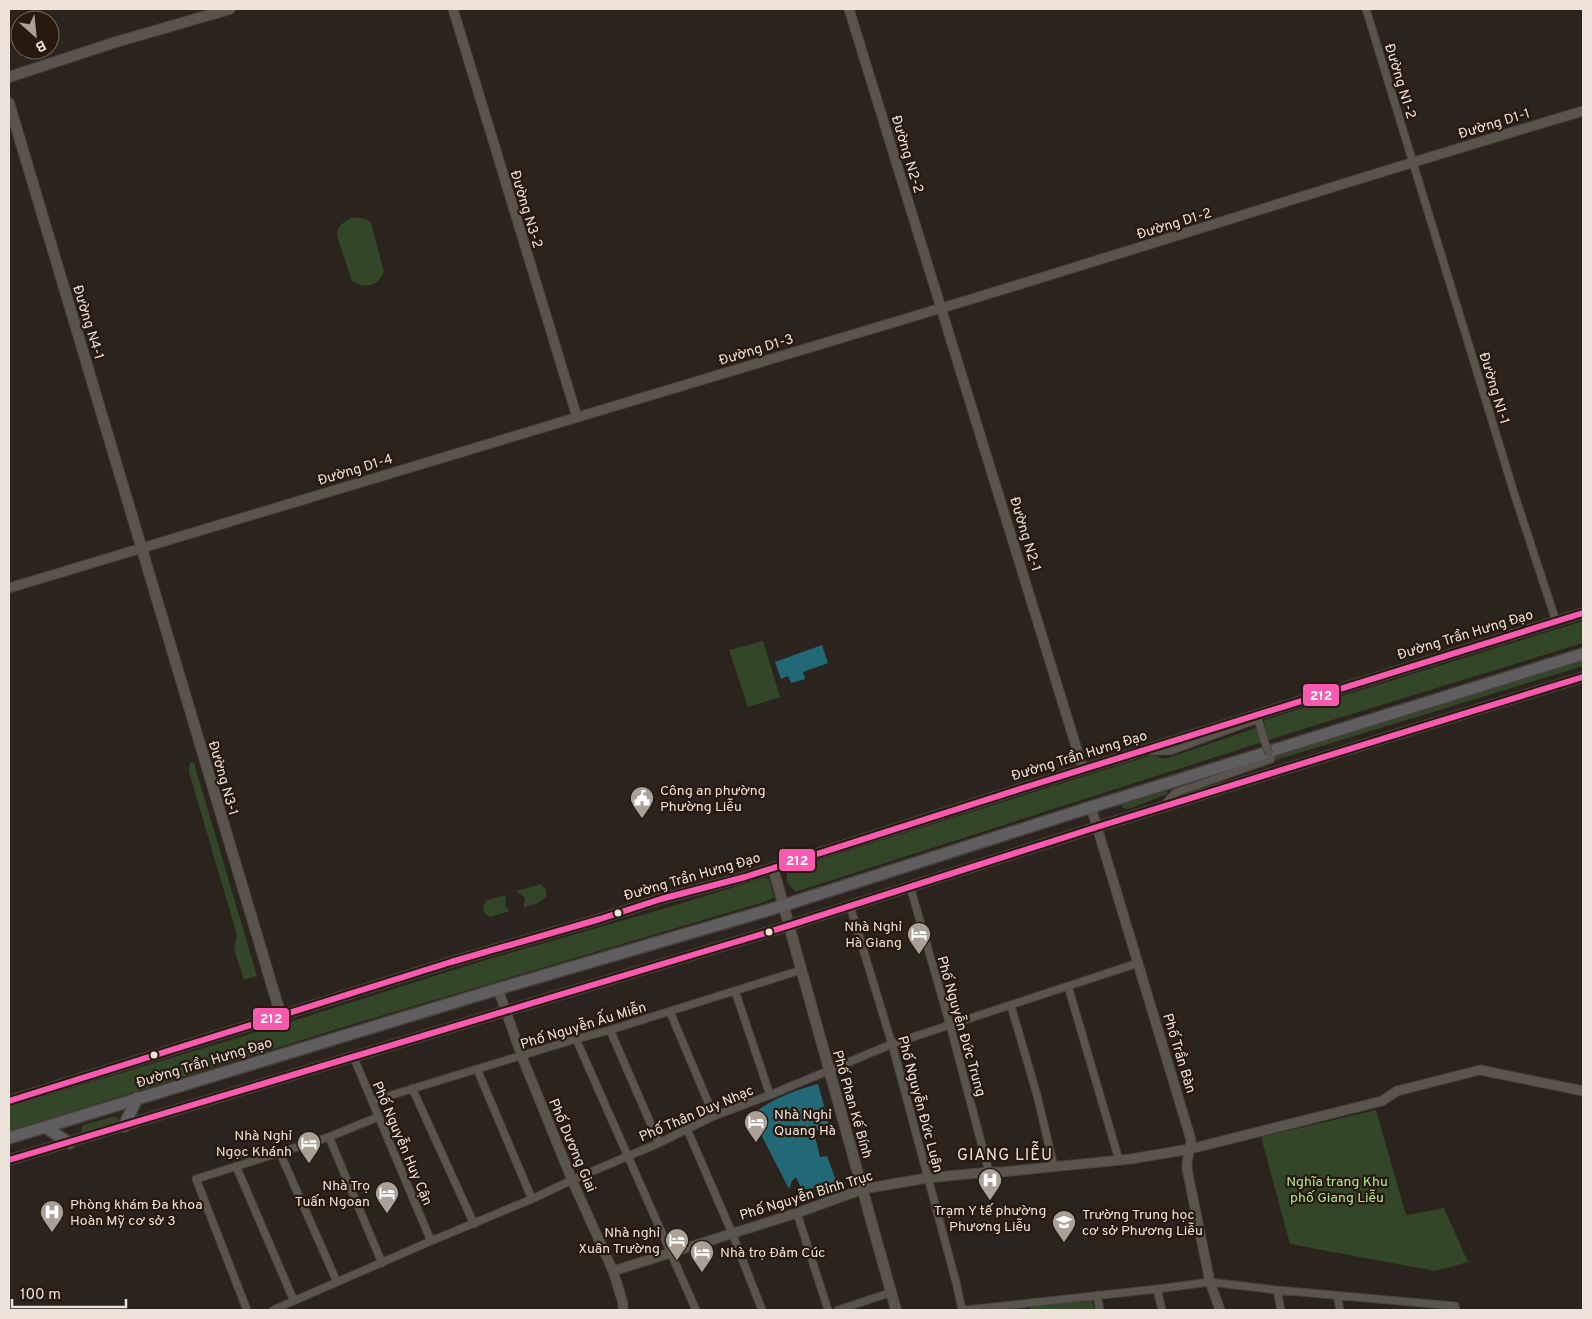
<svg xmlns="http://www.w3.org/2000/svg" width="1592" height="1319" viewBox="0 0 1592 1319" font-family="Overpass,sans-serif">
  <rect width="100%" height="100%" fill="#2b231d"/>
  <path fill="#334627" d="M351,218c9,0 14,-1 20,5l13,49c-6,14 -19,18 -32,9l-15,-45c0,-10 7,-14 14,-18z
    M1583,621v22l-283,87 -505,162 -8,-10v-11l3,-2 362,-114 13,4 100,-34 -1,-5z
    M763,641l17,56 -32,10 -19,-57z
    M1583,661v5l-307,94 -2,-5z
    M191,762l3,1 63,213 -13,4 -10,-31 3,-14 -48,-163v-6z
    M1166,791l2,3 -40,15 -5,-1 -2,-3z
    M764,878l5,1 5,18 -7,4 -420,125 -338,105v-24l274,-83 199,-63 184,-53z
    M541,884l5,6v7l-8,6 -15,5 2,-7 -1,-4 -8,-6z
    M506,895l-1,12 5,4 -20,6 -5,-3 -2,-8 4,-6z
    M1376,1110l30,105 38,-7 24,54 -33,9 -145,-27 -29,-107z
    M112,1117h4l4,4 -1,3 -36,11 -2,-8 2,-2z
    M1089,1300l3,1 3,9h-65v-3z"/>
  <path fill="#236877" d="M822,645l6,18 -25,9 2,7 -14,4 -3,-7 -7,3 -6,-17z
    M818,1084l11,40 -11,1 1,4 -5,3 6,25 7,-1 10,27 -35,7 -6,-13 -4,4 -3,8 -38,-74c20,-15 43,-25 67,-31z"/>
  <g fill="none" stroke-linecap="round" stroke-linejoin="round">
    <g stroke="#47403b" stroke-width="9">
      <path id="minor" d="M1366,9l149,487 41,125
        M1151,751h19l88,-32 6,21
        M1163,806l12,-13 96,-34 -2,-5
        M910,886l40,139 39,147
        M850,906l42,138 64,238 6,28
        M1068,986l51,174
        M735,991l35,104
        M1011,1006l26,89 17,72
        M670,1012l44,104
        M610,1030l49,113
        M576,1039l120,271
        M353,1056l78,185
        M477,1069l55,130
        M412,1088l62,136
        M372,1101l204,-62 34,-9 191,-60
        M687,1129l45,104 30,77
        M329,1137l53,126
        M280,1153l57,129
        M236,1166l58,135
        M797,1213l31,97
        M1157,1289l5,21
        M1277,1290l4,20
        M1097,1295l3,15
        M1337,1296l3,14
        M247,1310l-51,-131 133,-42 49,-20
        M273,1310l158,-69 101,-42 40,-19 87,-37 55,-27 56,-21 122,-51 246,-81
        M838,1310l54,-18
        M965,1310l192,-21 53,-7 67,8 178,16 1,4"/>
    </g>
    <g stroke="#47403b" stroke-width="11">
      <path id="tertiary" d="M453,9l124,408
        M849,9l234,760
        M9,588c321,-98 644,-193 966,-290 203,-62 405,-127 608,-187
        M1091,807l100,333c0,11 -5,16 -4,29l23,113 10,28
        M498,989l24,68 50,123 41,91 10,32v7
        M613,1271l184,-58 66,-24 64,-11 62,-6h13l129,-13 59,-10 192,-48 15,-10 83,-21 103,21"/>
    </g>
    <g stroke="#47403b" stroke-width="12">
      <path id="secondary" d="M9,77l107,-35 114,-33
        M9,103l272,913
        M773,868l123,442
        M9,1101l442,-139 149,-43 61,-20 84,-22 278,-89 560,-175
        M9,1160l750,-225 338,-108 486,-150"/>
    </g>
    <g stroke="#47403b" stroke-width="14">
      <path id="trunk" d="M124,1126l13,-28
        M45,1127l24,16
        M9,1138l489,-149 274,-80 319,-102 492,-153"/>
    </g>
    <use href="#minor" stroke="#5a544e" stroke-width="7"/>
    <use href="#tertiary" stroke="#5a544e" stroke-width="9"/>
    <use href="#secondary" stroke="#5a544e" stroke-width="10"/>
    <use href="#trunk" stroke="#605e60" stroke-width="11"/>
    <g stroke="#47403b" stroke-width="9" stroke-linecap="butt">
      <path id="minor-bridge" d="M1264,740l5,14"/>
    </g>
    <use href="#minor-bridge" stroke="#5a544e" stroke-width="7"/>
    <g stroke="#27190e" stroke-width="10">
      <path id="bus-1" d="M9,1101l442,-139 149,-43 61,-20 84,-22 278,-89 560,-175
        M9,1160l750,-225 338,-108 486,-150"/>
    </g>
    <use href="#bus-1" stroke="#f75aaf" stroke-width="6"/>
  </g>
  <defs>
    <g id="civic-pin" transform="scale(1.25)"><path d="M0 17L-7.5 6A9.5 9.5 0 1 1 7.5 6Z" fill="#a9a098" stroke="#27190e"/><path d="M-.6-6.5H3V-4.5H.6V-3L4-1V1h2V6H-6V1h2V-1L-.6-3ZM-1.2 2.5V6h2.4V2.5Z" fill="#fff"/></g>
    <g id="hotel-pin" transform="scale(1.25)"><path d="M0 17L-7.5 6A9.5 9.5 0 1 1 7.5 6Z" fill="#a9a098" stroke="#27190e"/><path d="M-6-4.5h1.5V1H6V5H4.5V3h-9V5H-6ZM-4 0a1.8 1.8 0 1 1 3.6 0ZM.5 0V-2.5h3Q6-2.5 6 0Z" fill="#fff"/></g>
    <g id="hospital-pin" transform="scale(1.25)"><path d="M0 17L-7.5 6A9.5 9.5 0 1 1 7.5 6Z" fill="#a9a098" stroke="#27190e"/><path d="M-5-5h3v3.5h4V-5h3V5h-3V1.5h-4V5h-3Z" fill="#fff"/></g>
    <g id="school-pin" transform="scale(1.25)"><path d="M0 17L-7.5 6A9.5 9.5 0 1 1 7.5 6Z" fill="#a9a098" stroke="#27190e"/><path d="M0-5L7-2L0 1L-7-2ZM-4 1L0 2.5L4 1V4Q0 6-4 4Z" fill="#fff"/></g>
  </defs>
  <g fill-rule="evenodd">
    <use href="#civic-pin" x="642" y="798"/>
    <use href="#hotel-pin" x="919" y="934"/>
    <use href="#hotel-pin" x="756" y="1122"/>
    <use href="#hotel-pin" x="309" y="1143"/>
    <use href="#hospital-pin" x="990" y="1180"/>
    <use href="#hotel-pin" x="387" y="1193"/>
    <use href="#hospital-pin" x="52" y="1212"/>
    <use href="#school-pin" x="1064" y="1222"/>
    <use href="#hotel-pin" x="677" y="1240"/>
    <use href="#hotel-pin" x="702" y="1252"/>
  </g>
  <g fill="#ede3db" stroke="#27190e" stroke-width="2">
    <circle cx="618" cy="913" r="4.5"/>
    <circle cx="769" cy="932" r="4.5"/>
    <circle cx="154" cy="1055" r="4.5"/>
  </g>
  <g text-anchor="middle" stroke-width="4.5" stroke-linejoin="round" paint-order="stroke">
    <g font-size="14" fill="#ede3db" stroke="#27190e">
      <text transform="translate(1401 81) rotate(73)" y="5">Đường N1-2</text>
      <text transform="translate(1494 123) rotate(-17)" y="5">Đường D1-1</text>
      <text transform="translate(908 154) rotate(73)" y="5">Đường N2-2</text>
      <text transform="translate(527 209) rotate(73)" y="5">Đường N3-2</text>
      <text transform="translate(1174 223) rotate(-17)" y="5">Đường D1-2</text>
      <text transform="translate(89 322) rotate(73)" y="5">Đường N4-1</text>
      <text transform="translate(756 349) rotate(-17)" y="5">Đường D1-3</text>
      <text transform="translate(1495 388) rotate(73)" y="5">Đường N1-1</text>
      <text transform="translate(355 469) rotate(-17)" y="5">Đường D1-4</text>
      <text transform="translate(1026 534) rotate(73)" y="5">Đường N2-1</text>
      <text transform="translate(1465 634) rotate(-17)" y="5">Đường Trần Hưng Đạo</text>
      <text transform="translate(1079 755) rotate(-17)" y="5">Đường Trần Hưng Đạo</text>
      <text transform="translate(224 778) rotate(74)" y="5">Đường N3-1</text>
      <text transform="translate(692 876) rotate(-16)" y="5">Đường Trần Hưng Đạo</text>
      <text transform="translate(583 1025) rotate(-17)" y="5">Phố Nguyễn Ấu Miễn</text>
      <text transform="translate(962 1026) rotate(74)" y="5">Phố Nguyễn Đức Trung</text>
      <text transform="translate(1180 1053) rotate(73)" y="5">Phố Trần Bàn</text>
      <text transform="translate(204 1062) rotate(-17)" y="5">Đường Trần Hưng Đạo</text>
      <text transform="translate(853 1104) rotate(74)" y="5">Phố Phan Kế Bính</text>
      <text transform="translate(921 1104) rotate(75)" y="5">Phố Nguyễn Đức Luận</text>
      <text transform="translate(696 1113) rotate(-23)" y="5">Phố Thân Duy Nhạc</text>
      <text transform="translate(403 1143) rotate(67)" y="5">Phố Nguyễn Huy Cận</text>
      <text transform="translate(573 1145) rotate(67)" y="5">Phố Dương Giai</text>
      <text transform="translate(806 1195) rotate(-17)" y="5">Phố Nguyễn Bỉnh Trục</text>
    </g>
    <g font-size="14" fill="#ede3db" stroke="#27190e" text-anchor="start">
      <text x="660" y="795">Công an phường<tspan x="660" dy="16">Phường Liễu</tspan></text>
      <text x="902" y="931" text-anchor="end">Nhà Nghỉ<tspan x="902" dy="16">Hà Giang</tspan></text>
      <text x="774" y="1119">Nhà Nghỉ<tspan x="774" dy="16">Quang Hà</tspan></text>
      <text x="292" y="1140" text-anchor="end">Nhà Nghỉ<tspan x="292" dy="16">Ngọc Khánh</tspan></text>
      <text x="370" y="1190" text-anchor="end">Nhà Trọ<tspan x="370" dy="16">Tuấn Ngoan</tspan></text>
      <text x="70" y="1209">Phòng khám Đa khoa<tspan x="70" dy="16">Hoàn Mỹ cơ sở 3</tspan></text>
      <text x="990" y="1215" text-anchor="middle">Trạm Y tế phường<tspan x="990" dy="16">Phương Liễu</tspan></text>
      <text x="1082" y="1219">Trường Trung học<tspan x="1082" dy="16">cơ sở Phương Liễu</tspan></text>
      <text x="660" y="1237" text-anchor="end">Nhà nghỉ<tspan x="660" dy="16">Xuân Trường</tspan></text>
      <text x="720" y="1257">Nhà trọ Đảm Cúc</text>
    </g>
    <g font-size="14" fill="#ade793" stroke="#27190e">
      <text x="1337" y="1186">Nghĩa trang Khu<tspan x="1337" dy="16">phố Giang Liễu</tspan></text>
    </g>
    <g font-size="16" letter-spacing="1" fill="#ede3db" stroke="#27190e">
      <text x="1005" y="1160">GIANG LIỄU</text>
    </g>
  </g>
  <g stroke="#27190e" stroke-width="2">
    <rect x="1302" y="683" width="38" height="24" rx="5" fill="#f75aaf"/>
    <rect x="778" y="848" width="38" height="24" rx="5" fill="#f75aaf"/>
    <rect x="252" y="1007" width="38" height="24" rx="5" fill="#f75aaf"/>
  </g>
  <g font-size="14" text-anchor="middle" font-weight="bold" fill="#fff">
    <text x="1321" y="700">212</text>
    <text x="797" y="865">212</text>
    <text x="271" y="1023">212</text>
  </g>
  <rect width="1592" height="1319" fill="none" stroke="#ede3db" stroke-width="20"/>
  <g transform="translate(35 35) rotate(153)"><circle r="24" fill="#27190e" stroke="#766a60"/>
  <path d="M0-4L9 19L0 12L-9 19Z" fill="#a9a098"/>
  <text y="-8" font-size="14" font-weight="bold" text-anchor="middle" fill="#ede3db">B</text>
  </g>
  <path d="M12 1299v8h114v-8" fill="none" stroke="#ede3db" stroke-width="2.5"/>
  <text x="20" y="1299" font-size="15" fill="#ede3db" stroke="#27190e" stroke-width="4" paint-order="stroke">100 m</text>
</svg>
